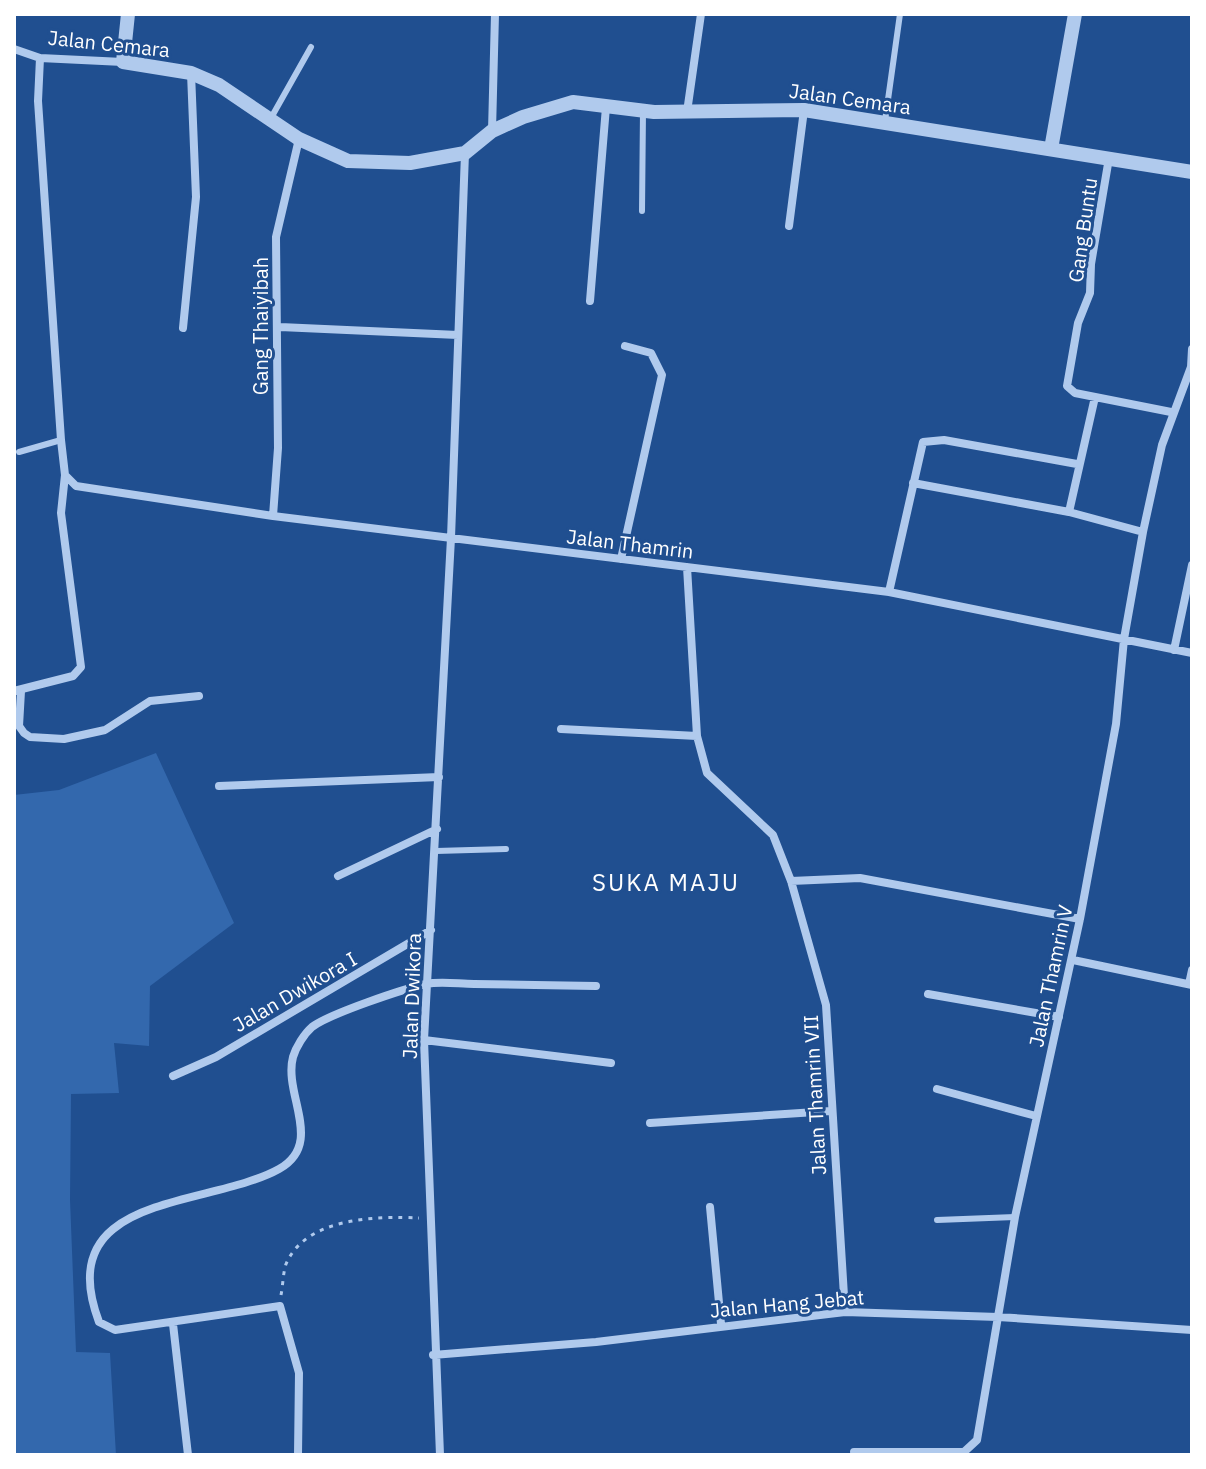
<svg xmlns="http://www.w3.org/2000/svg" width="1206" height="1469" viewBox="0 0 1206 1469" font-family="'IBM Plex Sans',sans-serif">
  <rect width="100%" height="100%" fill="#204f90"/>
  <path fill="#3368ad" d="M156,753l78,170 -84,63 -1,60 -35,-3 5,50 -48,1 -1,106 6,152 34,1 6,102h-102v-660l45,-5z"/>
  <g fill="none" stroke-linecap="round" stroke-linejoin="round">
    <path stroke="#b0caed" stroke-width="3" stroke-dasharray="4 6" stroke-linecap="butt" d="M281,1295c2,-10 2,-22 5,-31 20,-47 91,-48 133,-46"/>
    <path stroke="#b0caed" stroke-width="6" d="M271,118l40,-71
      M885,121l15,-107
      M642,211l1,-100
      M19,452l42,-12
      M436,851l70,-2
      M937,1220l78,-3"/>
    <path stroke="#b0caed" stroke-width="8" d="M14,49l26,9 83,4
      M40,58l-2,43 23,339 4,35 11,11 197,30 616,76 303,61
      M687,112l14,-98
      M492,131l3,-117
      M1109,158l-18,106 -1,29 -12,30 -11,63 8,7 96,19
      M789,226l15,-116
      M590,301l16,-194
      M280,327l178,8
      M183,328l13,-131 -5,-124
      M1095,397l-26,115 74,20
      M913,483l156,29
      M273,516l5,-68 -2,-211 23,-98
      M621,559l41,-184 -11,-22 -26,-7
      M687,567l10,169 10,37 66,62 18,46 35,124 19,307
      M889,592l34,-150 21,-2 133,24
      M1174,650l18,-85
      M14,691l59,-15 8,-9 -20,-154 4,-38
      M21,691l-2,35 5,7 6,4 34,2 41,-9 45,-29 49,-5
      M561,729l136,7
      M219,786l220,-9
      M338,876l99,-47
      M791,881l69,-3 220,41
      M1073,960l119,25
      M1189,984l3,-14
      M928,994l131,23
      M424,1040l187,23
      M173,1076l43,-19 215,-127
      M937,1089l99,27
      M650,1123l181,-12
      M710,1207l11,117
      M173,1324l15,131
      M433,1355l163,-13 249,-30 153,5 194,13
      M854,1452h110l13,-12 38,-223 65,-298 36,-195 8,-85 19,-107 19,-87 29,-78 1,-18
      M298,1455l1,-82 -19,-67 -165,24 -16,-8c-49,-130 110,-114 180,-153 46,-26 4,-74 14,-112 3,-10 11,-23 19,-30 17,-13 91,-38 114,-43 15,-3 33,0 48,0 41,1 81,1 122,2
      M440,1455l-16,-415 27,-502 14,-385"/>
    <path stroke="#b0caed" stroke-width="14" d="M128,14l-5,48 68,11 28,12 80,54 49,22 62,2 55,-10 27,-22 31,-14 50,-15 81,10 150,-2 388,62
      M1051,149l24,-135"/>
  </g>
  <g text-anchor="middle" stroke-width="6" stroke-linejoin="round" paint-order="stroke">
    <g font-size="20" fill="#fff" stroke="#204f90">
      <text transform="translate(109 44) rotate(6)" y="7">Jalan Cemara</text>
      <text transform="translate(850 99) rotate(8)" y="7">Jalan Cemara</text>
      <text transform="translate(1083 230) rotate(-82)" y="7">Gang Buntu</text>
      <text transform="translate(261 326) rotate(-90)" y="7">Gang Thaiyibah</text>
      <text transform="translate(630 544) rotate(7)" y="7">Jalan Thamrin</text>
      <text transform="translate(1051 976) rotate(-78)" y="7">Jalan Thamrin V</text>
      <text transform="translate(295 992) rotate(-30)" y="7">Jalan Dwikora I</text>
      <text transform="translate(412 996) rotate(-88)" y="7">Jalan Dwikora</text>
      <text transform="translate(815 1095) rotate(-93)" y="7">Jalan Thamrin VII</text>
      <text transform="translate(787 1304) rotate(-5)" y="7">Jalan Hang Jebat</text>
    </g>
    <g font-size="24" letter-spacing="2" fill="#fff" stroke="#204f90">
      <text x="666" y="891">SUKA MAJU</text>
    </g>
  </g>
  <rect width="1206" height="1469" fill="none" stroke="#ffffff" stroke-width="32"/>
</svg>
